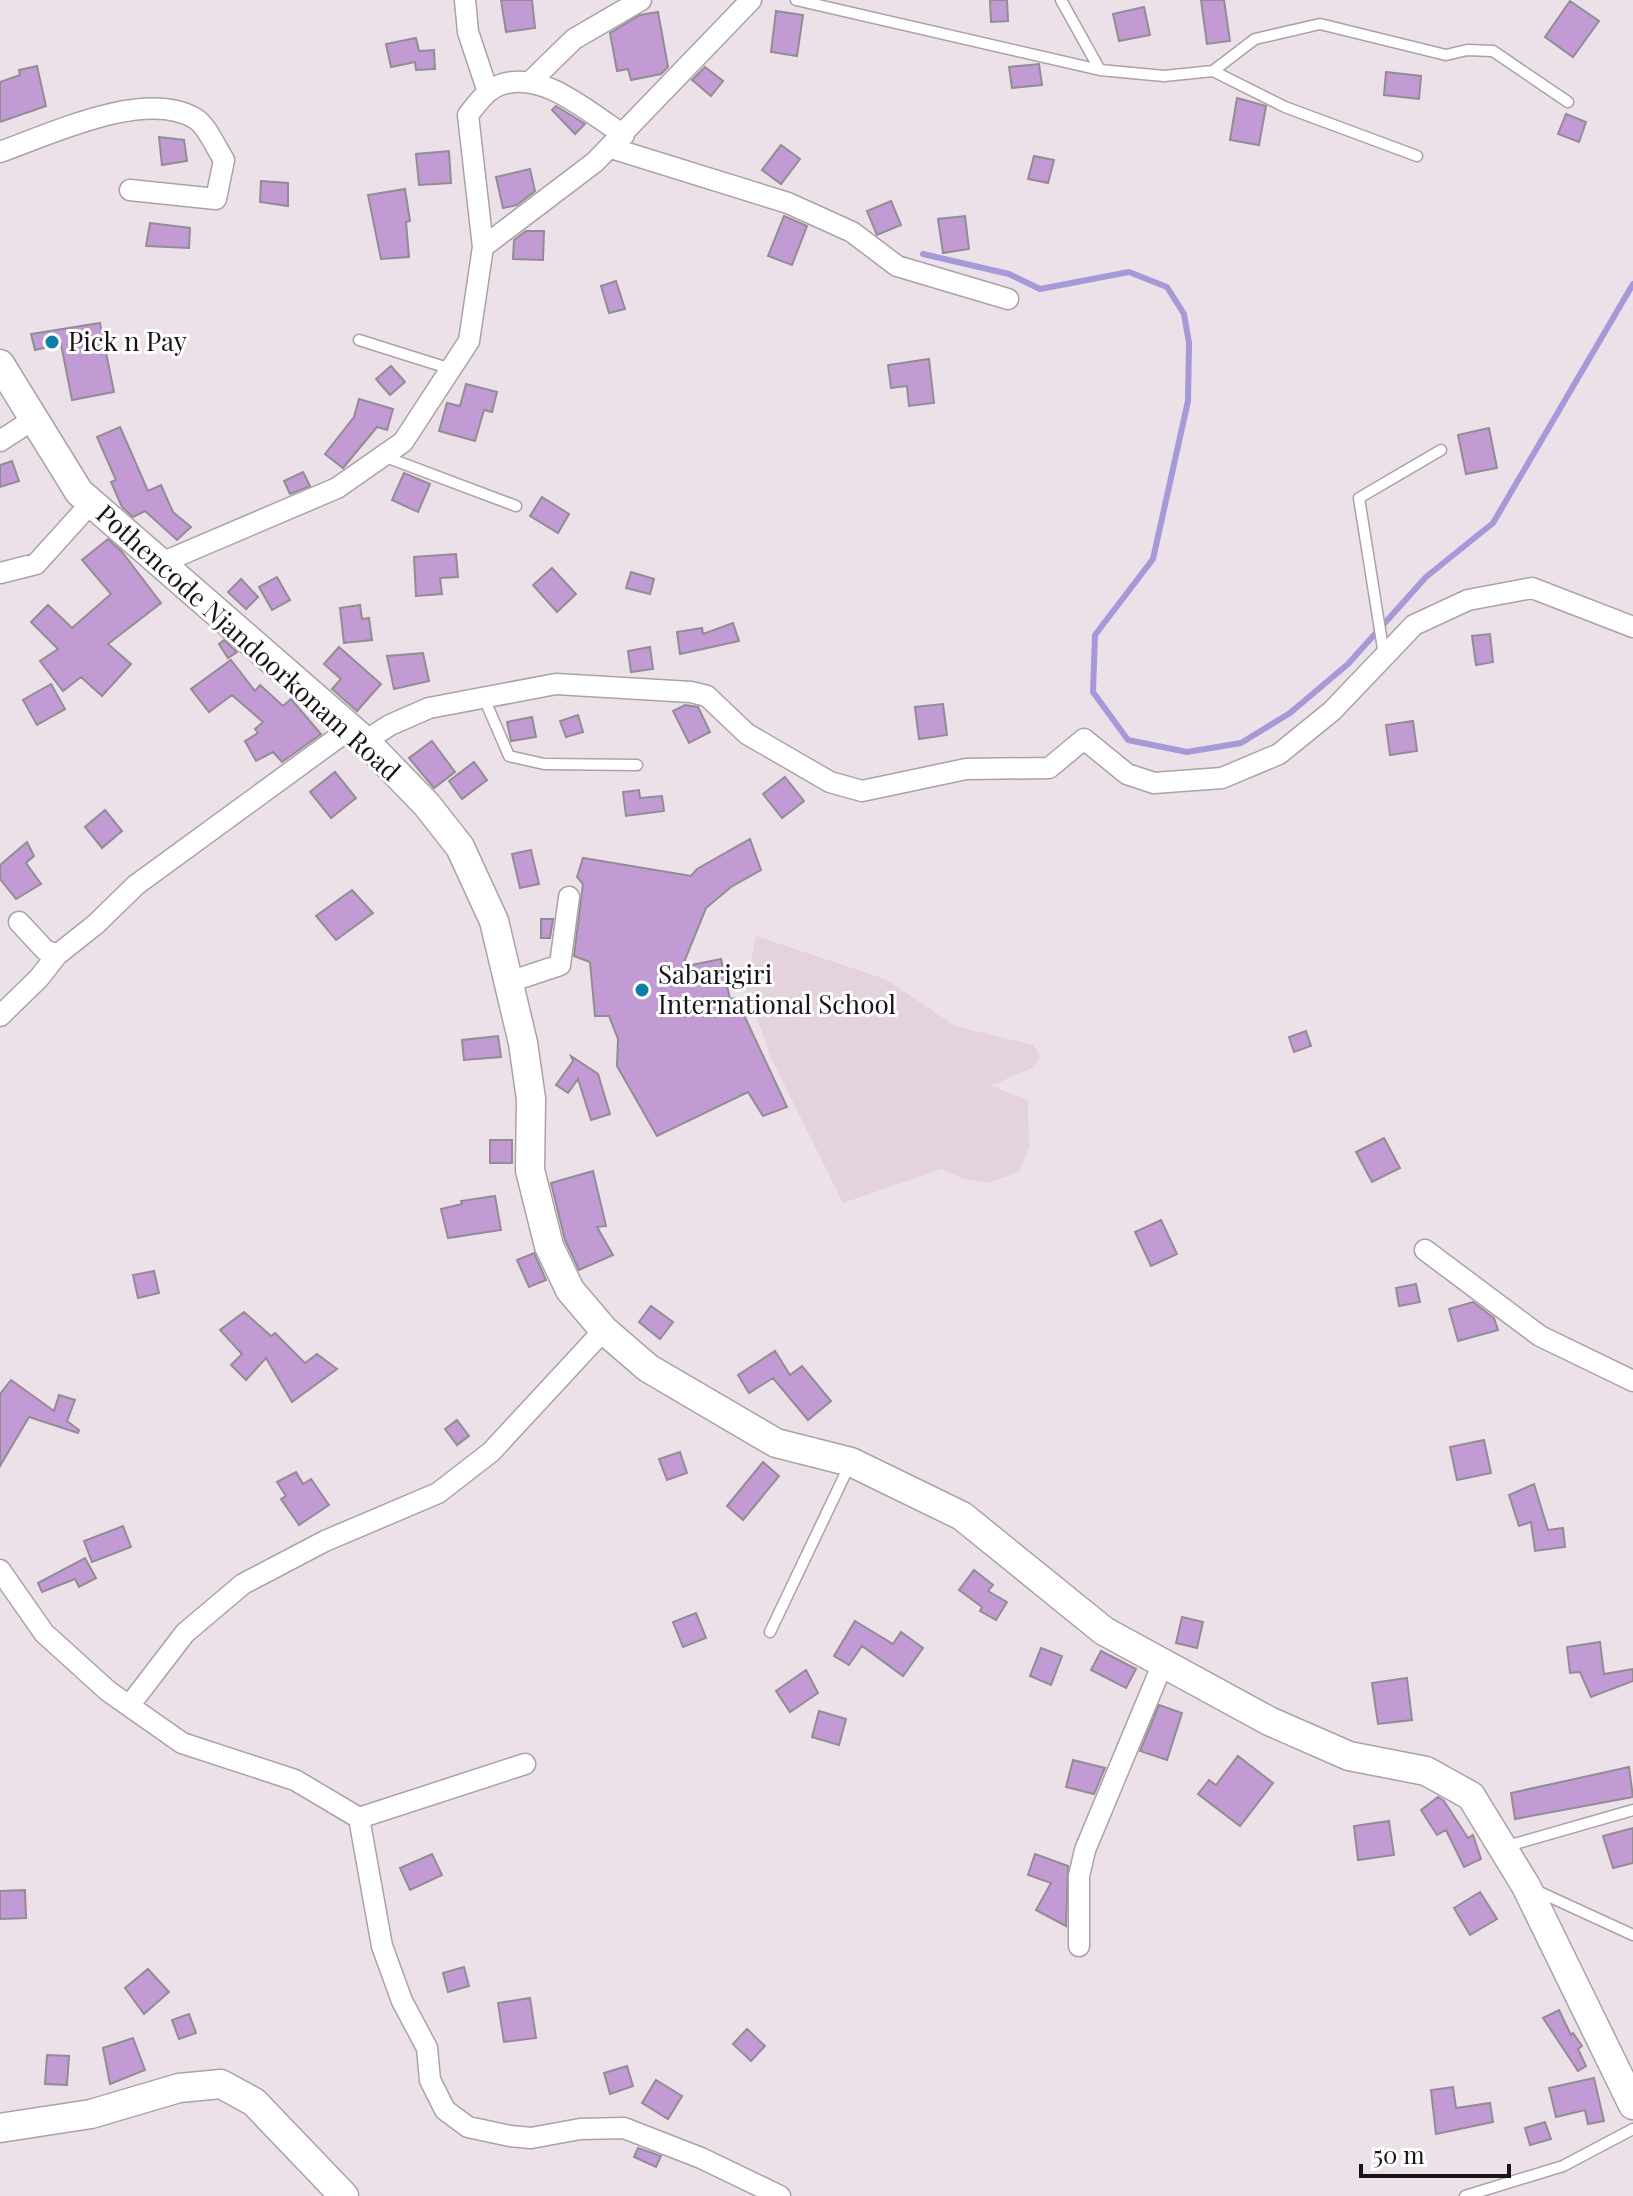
<svg xmlns="http://www.w3.org/2000/svg" width="1633" height="2196" viewBox="0 0 1633 2196" font-family="'Playfair Display',serif">
  <rect width="100%" height="100%" fill="#ede1e9"/>
  <path fill="#e4d2df" d="M756,936l129,43 70,47 78,19 7,11 -6,11 -43,19 37,14 1,47 -10,25 -31,11 -25,-4 -21,-10 -99,34 -71,-143 -26,-72z"/>
  <g fill="none" stroke-linecap="round" stroke-linejoin="round">
    <path stroke="#a699d8" stroke-width="6" d="M923,254l86,20 31,15 89,-17 38,15 17,27 5,29 -1,58 -35,158 -58,76 -2,57 35,48 59,12 54,-9 49,-30 58,-49 78,-87 67,-54 140,-239"/>
  </g>
  <path fill="#c29bd4" stroke="#928c95" stroke-width="2" d="M501,0h31l3,28 -29,4z
    M990,0h17l1,21 -17,1z
    M1201,0h23l6,41 -23,3z
    M1570,1l29,20 -26,36 -28,-20z
    M1144,7l6,28 -31,6 -6,-27z
    M776,11l27,4 -6,41 -26,-4z
    M658,12l10,55 -7,7 -30,6 -3,-11 -11,2 -7,-38 30,-18z
    M416,38l3,13 15,-1 1,19 -19,1 -1,-8 -24,5 -5,-23z
    M1039,64l3,21 -30,3 -3,-21z
    M37,66l9,40 -46,16v-40l20,-7 -1,-5z
    M705,67l18,14 -12,15 -19,-16z
    M1386,72l35,4 -2,23 -35,-4z
    M1237,98l29,8 -7,39 -29,-5z
    M556,106l18,11 11,7 -10,10 -23,-24z
    M1566,114l20,8 -7,20 -21,-8z
    M159,137l25,3 3,21 -25,4z
    M781,145l19,14 -19,25 -19,-14z
    M449,151l2,32 -32,2 -3,-31z
    M1034,156l20,4 -6,23 -20,-4z
    M530,169l5,22 -18,14 -14,3 -7,-31z
    M261,181l27,2v23l-28,-4z
    M405,189l5,32 -4,1 3,35 -28,2 -13,-64z
    M891,201l10,24 -24,10 -10,-24z
    M784,216l23,10 -15,39 -24,-9z
    M965,216l4,33 -26,4 -5,-34z
    M150,223l40,5 -1,20 -43,-2z
    M526,231h18l-1,29 -30,-1 1,-19z
    M616,281l9,28 -16,4 -8,-27z
    M100,323l14,69 -42,8 -11,-56 -26,6 -4,-16z
    M929,359l5,44 -25,3 -2,-20 -16,2 -3,-23z
    M391,366l14,16 -15,13 -14,-16z
    M466,384l31,8 -5,20 -8,-2 -9,31 -36,-10 8,-28 13,3z
    M359,399l34,10 -6,21 -10,-3 -34,41 -18,-14 29,-37z
    M120,427l28,64 13,-6 12,27 18,15 -14,13 -32,-29 -12,6 -11,-10 -11,-25 5,-2 -19,-43z
    M1489,428l8,40 -31,6 -8,-39z
    M12,461l7,20 -19,6v-22z
    M303,472l7,14 -20,8 -6,-13z
    M404,473l26,11 -12,28 -26,-12z
    M542,497l27,17 -11,19 -28,-17z
    M108,539l14,13 39,51 -53,41 23,20 -29,32 -21,-19 -18,14 -23,-30 18,-12 -27,-27 17,-17 24,23 39,-34 -29,-34z
    M456,554l2,23 -18,1 2,16 -26,2 -2,-39z
    M552,568l24,26 -19,18 -24,-27z
    M631,572l23,7 -4,15 -24,-6z
    M277,577l13,23 -18,10 -13,-23z
    M241,579l17,18 -12,12 -18,-17z
    M360,605l2,14 7,-1 3,22 -28,3 -4,-35z
    M733,623l6,18 -59,13 -3,-22 25,-4 1,6z
    M1490,634l3,28 -17,3 -4,-29z
    M224,640l13,12 -9,6 -9,-14z
    M339,647l42,37 -24,27 -25,-22 9,-10 -17,-15z
    M650,647l3,22 -22,3 -3,-21z
    M423,653l6,28 -35,8 -7,-33z
    M231,660l24,31 5,-6 23,21 8,-7 30,35 -39,28 -9,-10 -17,9 -11,-20 13,-8 -3,-4 8,-7 -31,-27 -23,17 -18,-23z
    M51,684l14,25 -28,16 -14,-25z
    M943,704l4,31 -28,4 -4,-32z
    M685,705l13,2 12,25 -21,11 -16,-32z
    M578,715l5,17 -17,5 -6,-16z
    M532,717l4,20 -25,4 -4,-19z
    M1413,721l4,30 -27,4 -4,-30z
    M432,741l23,31 -21,16 -25,-30z
    M474,762l13,18 -25,19 -13,-18z
    M335,772l21,26 -25,20 -21,-26z
    M785,777l19,24 -22,17 -19,-24z
    M639,790l1,8 22,-2 2,15 -38,5 -3,-24z
    M105,810l17,21 -20,17 -17,-21z
    M750,839l11,31 -30,17 -25,21 -24,59 39,-8 9,40 6,-1 51,109 -24,9 -15,-24 -91,44 -40,-70 1,-27 -9,-23h-14l-5,-54 -16,-6 9,-72 -6,-7 6,-19 108,18 6,-7z
    M27,842l7,14 -8,7 15,21 -25,15 -16,-20v-14z
    M531,850l8,34 -19,4 -8,-34z
    M352,890l21,23 -37,27 -20,-24z
    M541,919h12l-3,19h-9z
    M1306,1031l5,15 -17,6 -5,-15z
    M498,1036l3,21 -37,3 -2,-20z
    M571,1056l27,18 12,40 -19,6 -13,-41 -10,14 -12,-8 17,-24z
    M1384,1138l16,30 -28,14 -16,-30z
    M490,1140h22v23h-22z
    M593,1171l13,55 -9,1 16,28 -34,15 -14,-30 -14,-57z
    M495,1196l6,34 -53,8 -7,-29 21,-5 -1,-3z
    M1161,1220l16,34 -26,12 -16,-34z
    M534,1253l12,27 -17,7 -12,-27z
    M154,1271l5,22 -21,5 -5,-23z
    M1416,1284l4,18 -21,4 -3,-18z
    M1473,1302l21,16 4,12 -40,11 -9,-32z
    M651,1306l22,16 -13,17 -21,-17z
    M244,1312l27,24 4,-3 30,30 12,-9 20,15 -45,33 -26,-44 -20,22 -15,-15 11,-11 -22,-24z
    M775,1351l15,24 12,-9 29,35 -23,19 -35,-42 -24,15 -11,-18z
    M11,1380l43,31 5,-16 16,5 -8,21 12,9 -1,3 -49,-16 -29,49v-72z
    M457,1420l12,16 -12,9 -12,-16z
    M1484,1440l7,33 -34,7 -7,-33z
    M680,1452l7,21 -20,7 -8,-21z
    M763,1462l16,14 -36,44 -16,-14z
    M296,1472l7,12 8,-5 18,26 -30,20 -18,-26 5,-3 -9,-14z
    M1534,1484l14,46 15,-2 2,19 -30,4 -4,-29 -12,4 -10,-31z
    M123,1526l8,21 -39,15 -8,-21z
    M85,1558l11,20 -17,9 -4,-8 -33,13 -4,-9z
    M974,1570l19,15 -5,6 19,11 -11,18 -16,-9 2,-4 -23,-17z
    M696,1613l10,25 -23,9 -10,-25z
    M1182,1617l21,5 -6,26 -21,-5z
    M855,1621l38,23 8,-12 22,16 -20,28 -41,-30 -13,19 -15,-9z
    M1600,1642l4,32 29,-5v12l-42,16 -11,-25 -10,1 -3,-26z
    M1041,1648l21,8 -11,29 -21,-9z
    M1101,1651l35,18 -10,19 -35,-18z
    M806,1670l12,23 -28,19 -14,-21z
    M1407,1678l5,42 -34,4 -6,-41z
    M1159,1705l23,8 -15,47 -27,-9z
    M819,1711l27,8 -7,26 -27,-8z
    M1238,1756l35,27 -33,43 -42,-32 11,-14 7,5z
    M1073,1760l32,8 -11,26 -28,-7z
    M1629,1767l4,30 -118,22 -4,-26z
    M1438,1797l6,4 24,37 5,-3 8,24 -17,8 -18,-37 -9,5 -16,-25z
    M1389,1821l5,34 -36,5 -4,-34z
    M1633,1828v35l-20,5 -10,-32z
    M432,1854l10,21 -32,15 -10,-22z
    M1035,1854l33,12 -2,60 -30,-16 15,-27 -23,-8z
    M25,1890l1,28 -26,1v-28z
    M1480,1892l17,27 -27,16 -16,-27z
    M464,1967l5,19 -21,6 -5,-19z
    M148,1969l21,23 -25,22 -19,-26z
    M530,1998l6,40 -32,4 -6,-39z
    M1559,2010l12,25 2,-2 9,13 -4,3 8,17 -8,5 -35,-53z
    M189,2014l7,19 -17,6 -7,-19z
    M747,2029l18,17 -14,15 -18,-17z
    M133,2038l12,32 -35,14 -7,-36z
    M47,2055l22,1 -2,29 -22,-1z
    M627,2066l6,20 -23,8 -6,-21z
    M1594,2078l10,43 -16,3 -3,-14 -29,7 -7,-29z
    M656,2080l26,16 -14,23 -26,-16z
    M1453,2087l3,21 34,-5 3,19 -57,12 -5,-44z
    M1545,2122l6,17 -21,6 -5,-17z
    M638,2148l23,8 -5,11 -22,-10z"/>
  <g fill="none" stroke-linecap="round" stroke-linejoin="round">
    <g stroke="#aca1a8" stroke-width="13">
      <path id="lane" d="M796,0l304,70 64,6 49,-5 42,-32 65,-15 126,31 21,-5 26,1 75,51
        M1061,0l39,70
        M1213,71l72,36 132,49
        M359,340l92,29
        M383,456l133,50
        M1384,655l-25,-157 82,-48
        M484,698l25,58 35,8 93,1
        M770,1632l80,-168
        M1504,1847l129,-37
        M1535,1890l98,45
        M1465,2196l98,-30 70,-37"/>
    </g>
    <g stroke="#aca1a8" stroke-width="23">
      <path id="street" d="M465,0l3,32 20,60
        M530,82l44,-43 67,-39
        M611,148l177,55 64,29 45,34 111,33
        M0,152c51,-18 146,-64 196,-33 11,7 20,29 28,41l-8,39 -86,-9
        M483,247l-15,-132c9,-11 18,-25 32,-30 43,-16 90,29 124,50
        M0,441l34,-22
        M161,563l176,-75 66,-46 66,-101 14,-94 112,-85 156,-162
        M0,573l36,-9 55,-61
        M365,741l25,-16 39,-17 127,-24 135,8 16,4 40,38 83,48 32,9 104,-22 83,-1 35,-29 43,35 27,9 68,-5 57,-24 53,-43 82,-86 54,-25 64,-12 101,39
        M19,922l26,28 12,5 39,-31 40,-39 215,-157
        M509,982l51,-17 9,-68
        M0,1016l39,-38 18,-23
        M1425,1250l115,86 93,45
        M0,1570l44,63 64,58 74,52 113,37 64,38 23,128 20,55 25,47 3,32 15,30 23,17 42,9 21,2 49,-9 44,-1 77,30 79,38
        M129,1706l56,-73 58,-49 82,-43 113,-48 53,-41 113,-122
        M359,1818l166,-54
        M1079,1946v-70l6,-26 78,-187"/>
    </g>
    <g stroke="#aca1a8" stroke-width="31">
      <path id="secondary" d="M0,364l79,128 286,249 62,64 33,42 34,74 29,122 8,56 -1,71 19,76 21,44 34,40 44,38 128,75 75,19 111,54 142,115 165,90 80,35 77,15 45,25 55,90 107,219
        M0,2128l91,-14 88,-26 42,-4 33,18 90,94"/>
    </g>
    <use href="#lane" stroke="#fff" stroke-width="10"/>
    <use href="#street" stroke="#fff" stroke-width="20"/>
    <use href="#secondary" stroke="#fff" stroke-width="28"/>
  </g>
  <g fill="#0a80a7" stroke="#fff" stroke-width="3">
    <circle cx="52" cy="342" r="8"/>
    <circle cx="642" cy="990" r="8"/>
  </g>
  <g text-anchor="middle" stroke-width="6" stroke-linejoin="round" paint-order="stroke">
    <g font-size="26" fill="#181417" stroke="#fff" text-anchor="start">
      <text x="68" y="351">Pick n Pay</text>
      <text x="658" y="984">Sabarigiri<tspan x="658" dy="30">International School</tspan></text>
    </g>
    <g font-size="26" fill="#181417" stroke="#fff">
      <text transform="translate(248 643) rotate(42)" y="9">Pothencode Njandoorkonam Road</text>
    </g>
  </g>
  <path d="M1361 2164v12h148v-12" fill="none" stroke="#181417" stroke-width="4"/>
  <text x="1373" y="2164" font-size="24" fill="#181417" stroke="#ffffff" stroke-width="6" paint-order="stroke">50 m</text>
</svg>
